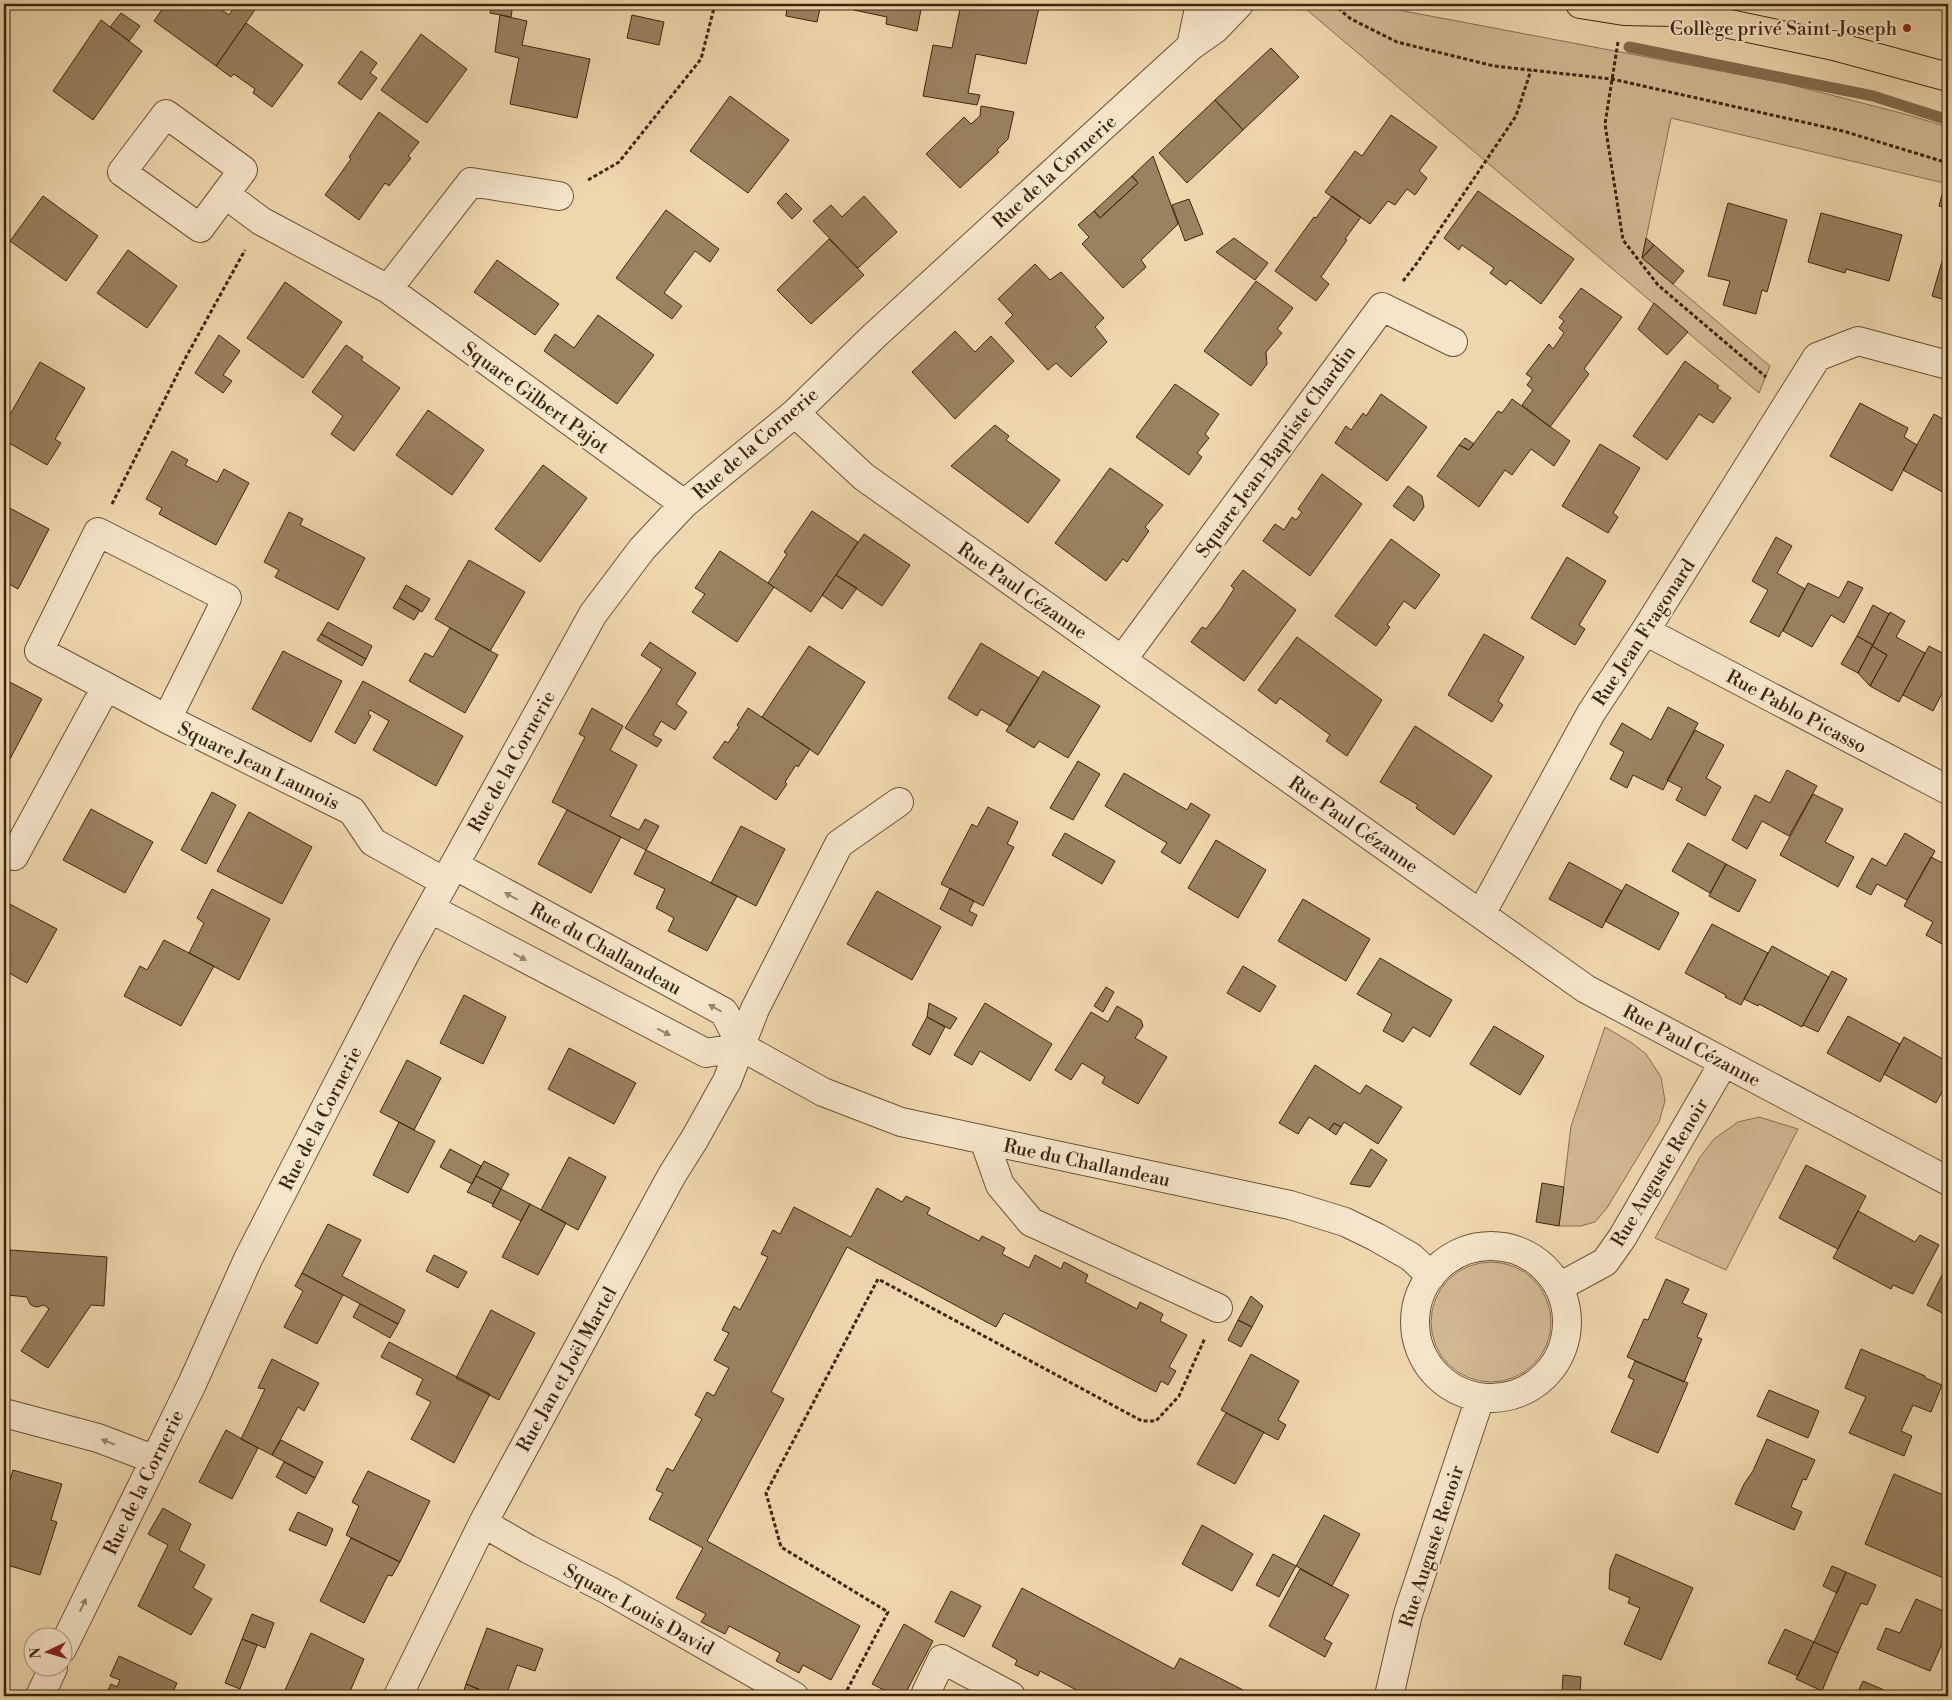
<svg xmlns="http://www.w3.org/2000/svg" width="1952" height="1700" viewBox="0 0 1952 1700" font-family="'Libre Bodoni',serif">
  <rect width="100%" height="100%" fill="#efd7ad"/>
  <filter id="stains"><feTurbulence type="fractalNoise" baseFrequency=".004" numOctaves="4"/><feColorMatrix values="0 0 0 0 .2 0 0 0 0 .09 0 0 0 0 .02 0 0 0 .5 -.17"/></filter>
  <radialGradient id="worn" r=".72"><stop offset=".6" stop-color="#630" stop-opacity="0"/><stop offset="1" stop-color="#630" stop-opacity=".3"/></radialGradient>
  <path fill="#d1b992" stroke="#877050" d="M1300,4h67l417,79 121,31 43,13v57l-277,-66 -29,140 128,108 -11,27z
    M1605,1027l27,16 14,11 15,23 4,24 -6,21 -52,86 -12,14 -14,4h-22l12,-100z
    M1759,1117l39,12 -72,141 -71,-32 45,-81 14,-18 24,-17z
    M1431 1322a60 60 0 1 1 120 0a60 60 0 1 1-120 0Z"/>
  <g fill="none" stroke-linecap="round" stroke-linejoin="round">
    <path stroke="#836c4d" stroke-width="11" d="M1629,47l244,49 75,24"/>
  </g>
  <path fill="#9a8260" stroke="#3d260d" d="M166,4h47l16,11 8,-11h22l-43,62 -62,-45z
    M492,4h21l-2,13 -21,-4z
    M767,4h54l-4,18 -31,-6 1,-9z
    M855,4h67l-5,27 -31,-7 1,-7 -33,-7z
    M961,4h79l-14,60 -50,-10 -8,39 12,2 -3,10 -54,-9 10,-51 19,3z
    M121,13l19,13 -11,15 -19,-14z
    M500,15l27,6 -5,24 68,14 -13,59 -67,-14 9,-46 -24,-6z
    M632,15l32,7 -5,23 -32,-7z
    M101,20l41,31 -49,69 -40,-29z
    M246,23l57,42 -31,42 -19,-14 2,-4 -21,-15 -3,3 -15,-11z
    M421,34l46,35 -40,54 -46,-33z
    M1271,48l28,29 -56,53 -28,-30z
    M361,51l16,12 -7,10 7,5 -16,22 -23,-17z
    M730,96l59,44 -41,53 -58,-42z
    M1215,100l28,30 -56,53 -28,-30z
    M981,106l33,6 -6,27 -11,11 2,2 -39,36 -34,-34 38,-37 7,7 9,-8z
    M379,112l40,30 -11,14 3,2 -22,28 -4,-3 -26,37 -34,-25 26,-36 -2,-2z
    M1391,115l46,32 -18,24 8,7 -12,17 -8,-6 -12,16 -7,-4 -18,23 -45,-32 30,-41 7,5z
    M1153,156l25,68 -37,36 5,7 -23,21 -41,-44 7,-7 -11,-12 16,-14 6,7 38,-35 -6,-7z
    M1132,176l6,7 -38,35 -6,-7z
    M1945,183l3,1v25l-9,-3z
    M1478,191l96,68 -33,45 -31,-24 -4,5 -16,-12 4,-5 -32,-23 -3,5 -15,-12z
    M786,193l16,16 -10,10 -15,-16z
    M43,196l55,40 -32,45 -56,-40z
    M864,196l33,36 -39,36 -45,-47 18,-16 11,12z
    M1332,196l29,21 -16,22 2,1 -26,37 8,7 -13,17 -41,-30 39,-54 2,1z
    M1189,199l14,35 -18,7 -13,-36z
    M1728,203l59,17 -20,72 -5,-2 -6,24 -33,-9 7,-24 -22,-5z
    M666,210l53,39 -9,13 -15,-11 -31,42 18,13 -10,13 -56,-41z
    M1821,213l81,22 -13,46 -43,-12 -1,4 -37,-11z
    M1234,238l34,25 -13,17 -39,-28z
    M1646,238l8,7 -12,13z
    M829,239l35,36 -53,49 -34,-34z
    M1654,245l30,26 -11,13 -31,-26z
    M128,250l49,36 -30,42 -50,-35z
    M1945,251l3,1v49l-16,-5z
    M497,260l62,44 -24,31 -61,-43z
    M1035,264l15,16 11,-8 43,46 -9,9 12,15 -36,35 -15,-14 -8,7 -43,-47 8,-8 -15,-16z
    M1256,281l37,27 -16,21 5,4 -16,19 1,12 -16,22 -47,-35z
    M285,282l57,40 -39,56 -56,-40z
    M1581,288l41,29 -38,52 5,5 -39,53 -28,-22 11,-15 -6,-5 5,-7 -6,-4 23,-30 4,5 11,-16 -5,-5 5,-7 -5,-4z
    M1654,303l34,29 -21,23 -29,-26z
    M598,315l56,40 -37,49 -73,-53 11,-17 19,14z
    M955,331l20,21 16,-16 23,25 -59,58 -43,-47z
    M219,335l21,16 -17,24 9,6 -9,12 -28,-20z
    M346,345l17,12 -2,3 39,28 -46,63 -23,-17 12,-18 -31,-24z
    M1685,361l34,25 -2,2 14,10 -18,25 -14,-9 -32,46 -34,-24z
    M40,362l45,26 -30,51 6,4 -14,22 -43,-25v-15z
    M1175,384l44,30 -14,20 4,4 -12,15 5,4 -13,18 -53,-38z
    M1381,394l46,33 -40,54 -52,-38 11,-17 5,4 12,-17 3,3z
    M1512,399l58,42 -16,25 -23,-17 -19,26 -7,-5 -26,37 -42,-31 22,-31 10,5 29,-39 4,2z
    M1860,403l48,25 -4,9 13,8 -25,46 -62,-35z
    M428,410l56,40 -32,45 -56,-40z
    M1934,414l14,8v73l-45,-25z
    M995,425l14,11 -3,4 54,40 -32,43 -77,-57z
    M1465,438l9,6 -5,6 -10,-5z
    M1600,444l40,24 -27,45 5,4 -10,16 -46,-27z
    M172,451l16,9 -3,5 32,17 7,-13 25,14 -33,62 -57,-31 3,-6 -16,-9z
    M543,465l44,33 -47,64 -45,-33z
    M1110,468l53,37 -18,22 4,4 -22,31 -4,-3 -17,22 -51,-38z
    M1322,474l40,30 -52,72 -47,-35 12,-17 9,6 8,-13 4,3 6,-8 -4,-3z
    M1408,486l14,10 2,11 -10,14 -21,-15z
    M4,505l45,24 -31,60 -14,-8z
    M812,511l46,31 -47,70 -43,-29 19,-29 -3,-2z
    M289,512l14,7 -3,6 65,33 -27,52 -63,-33 4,-7 -15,-8z
    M864,534l46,31 -28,41 -46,-31z
    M1776,537l16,9 -15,27 28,16 -26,48 -29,-15 18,-32 -16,-9z
    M1391,539l49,36 -25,34 -11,-8 -17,24 3,2 -14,19 -41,-30z
    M720,551l54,36 -37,55 -45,-30 13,-18 -10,-6z
    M1567,557l39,24 -27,44 6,4 -10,16 -44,-27z
    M469,560l56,32 -35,59 -55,-32z
    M1243,570l53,40 -52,71 -53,-39 11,-15 4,2 15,-20 13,-20 -3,-3z
    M836,575l21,13 -15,21 -20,-14z
    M1848,581l15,7 -19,35 -13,-8 -19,32 -29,-16 25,-48 31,15z
    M406,585l24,14 -8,13 -23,-14z
    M399,598l21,12 -6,10 -21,-12z
    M1873,605l16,9 -16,31 -16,-9z
    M1890,612l15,9 -9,16 29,16 -26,49 -29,-16 17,-31 -15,-9z
    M328,622l44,24 -6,13 -45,-25z
    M450,628l48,27 -33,58 -56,-32 16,-28 8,4z
    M321,634l45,25 -4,7 -45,-26z
    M1484,634l40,23 -26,44 5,4 -11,17 -44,-27z
    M1857,636l16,9 -15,28 -17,-9z
    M1297,637l85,63 -35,56 -21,-15 4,-6 -50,-37 -4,6 -18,-14z
    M650,642l46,31 -20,31 11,8 -12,18 -14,-9 -8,14 9,5 -5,7 -32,-19 37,-59 -21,-14z
    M981,643l58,35 -29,48 -29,-17 -4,7 -29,-18z
    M809,646l56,36 -47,73 -56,-38z
    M1872,646l15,9 -17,31 -12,-13z
    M1929,646l19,10v26l-15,29 -30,-16z
    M283,651l59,30 -31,61 -59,-33z
    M1043,671l57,35 -32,52 -29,-17 -5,7 -28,-17z
    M4,679l38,20 -32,60 -6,-3z
    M363,681l100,55 -27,50 -63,-36 16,-29 -19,-11 -2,4 3,2 -16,28 -20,-12z
    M1668,707l30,16 -35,67 -30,-15 -6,13 -17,-9 14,-27 -14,-8 12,-21 29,17z
    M592,708l31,18 -13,24 27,15 -27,51 29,14 6,-11 14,7 -13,24 -94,-48 33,-65 -6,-3z
    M748,708l62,41 -12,18 -2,-2 -11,17 2,2 -11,16 -63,-42 12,-17 3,2 11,-16 -2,-2z
    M1415,726l77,50 -38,59 -38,-27 2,-3 -38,-23z
    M1695,730l29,15 -18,33 15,9 -16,29 -29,-16 6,-12 -15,-8z
    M1078,761l22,13 -27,46 -23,-12z
    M1787,770l30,16 -28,50 -27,-15 -15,28 -15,-9 23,-45 15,8z
    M1124,773l63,37 4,-7 19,12 -30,49 -19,-12 6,-9 -62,-37z
    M212,792l24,13 -30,59 -25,-14z
    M1813,794l30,15 -18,33 29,15 -16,30 -58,-32z
    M988,807l30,15 -11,22 7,3 -31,59 -42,-22 31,-60 5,3z
    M91,809l62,33 -28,51 -62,-33z
    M567,810l54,27 -30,56 -53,-29z
    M249,812l63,35 -30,57 -65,-33z
    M741,826l44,23 -29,57 -45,-23z
    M1065,833l50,28 -13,23 -50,-29z
    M1905,833l30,18 -28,49 -30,-16 -6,11 -15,-8 16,-29 14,8z
    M1216,840l50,30 -28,48 -50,-30z
    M1688,843l38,21 -16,29 -38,-22z
    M646,850l91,46 -30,55 -39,-20 6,-13 -18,-10 9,-19 -31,-15z
    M1931,857l17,9v29l-5,10 5,3v23l-6,13 -16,-9 7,-13 -29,-16z
    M1569,862l53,29 -20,37 -53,-29z
    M1726,864l30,16 -17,32 -30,-16z
    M1626,884l53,29 -20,37 -54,-29z
    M950,888l24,13 -5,10 8,4 -5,11 -32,-17z
    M212,889l58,30 -31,61 -50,-27 15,-30 -7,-5z
    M877,891l64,36 -29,53 -65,-36z
    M1303,899l67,40 -24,42 -68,-40z
    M4,901l53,28 -30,54 -23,-13z
    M1712,924l56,29 -27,52 -16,-8 1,-2 -41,-22z
    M164,940l50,26 -33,60 -57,-30 16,-30 7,4z
    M1772,946l57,31 -27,50 -43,-23 -1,2 -14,-7z
    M1380,958l72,42 -22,37 -17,-10 -10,15 -20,-11 9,-17 -35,-20z
    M1243,966l33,20 -16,26 -33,-19z
    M1832,971l15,8 -29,53 -15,-7z
    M1106,987l8,5 -11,20 -9,-6z
    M464,995l42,22 -23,47 -43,-21z
    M929,1003l28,15 -7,11 -23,-12z
    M985,1003l67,41 -22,37 -50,-30 -8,14 -18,-10z
    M1117,1006l24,14 2,6 -8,12 32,19 -29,47 -36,-21 3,-6 -23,-14 -11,17 -16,-10 36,-58 17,10z
    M1848,1016l52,28 -20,38 -53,-29z
    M927,1017l18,10 -15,28 -18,-10z
    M1494,1026l50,30 -24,39 -50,-31z
    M1904,1037l44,25v19l-12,22 -52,-29z
    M569,1048l67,35 -22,41 -66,-35z
    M407,1060l34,18 -27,52 -34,-18z
    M1315,1065l45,29 6,-9 36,22 -24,37 -34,-22 -3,5 -7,-4 -5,7 -20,-13 -11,17 -19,-11z
    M399,1122l36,19 -27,52 -35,-18z
    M1334,1123l7,4 -5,8 -7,-5z
    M450,1149l31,17 -9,18 -32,-17z
    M1371,1149l16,11 -17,27 -20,-3z
    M569,1157l37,20 -28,53 -37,-20z
    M484,1161l25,13 -8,15 -25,-13z
    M1806,1165l60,31 -28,53 -59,-31z
    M476,1176l25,13 -8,15 -26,-12z
    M1542,1183l22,4 -5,39 -23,-4z
    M877,1188l25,14 4,-6 24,12 -3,6 52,27 3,-5 18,9 5,3 -3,6 27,14 6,-13 26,14 3,-7 6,3 18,10 -3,7 52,27 3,-7 23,12 -3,7 27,14 -18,32 7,4 -8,14 -7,-4 -5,11 -152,-79 -8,14 -149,-80 -76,145 13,7 -77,142 153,85 -29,54 -28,-15 -4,8 -23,-12 4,-8 -51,-27 -4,8 -24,-12 5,-8 -30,-16 27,-50 -54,-29 14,-26 -7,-3 11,-22 6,3 29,-52 -7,-4 12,-23 7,4 15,-28 -15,-8 15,-27 -7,-3 12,-24 6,4 28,-53 -7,-3 12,-24 7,4 14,-27 57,30z
    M501,1189l29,15 -9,17 -29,-15z
    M530,1204l36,19 -28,52 -36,-18z
    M1858,1211l57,31 5,-7 19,10 -26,49 -20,-9 -2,4 -58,-31z
    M328,1224l33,16 -19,36 63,34 -7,14 -96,-51z
    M4,1250h6l-2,45h-4z
    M10,1250l97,7 -3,49 -13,-1 -43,63 -27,-17 28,-42 -5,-4 -7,2 -4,-1 -3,-2 -3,-7 -19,-2z
    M434,1255l33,17 -9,16 -32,-17z
    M1948,1263v53l-21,-11z
    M302,1273l41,22 -26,49 -33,-17 19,-36 -8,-5z
    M1666,1279l23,10 -7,14 25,11 -10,23 5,2 -18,43 -57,-25 17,-38 4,1z
    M1251,1296l12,10 -11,21 -14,-7z
    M360,1304l38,20 -8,14 -37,-21z
    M491,1310l44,23 -36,67 -43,-22z
    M1238,1320l14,7 -11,20 -13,-7z
    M389,1342l101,52 -36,69 -43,-24 20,-37 -15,-8 7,-15 -42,-22z
    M1861,1349l64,27v2l17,7 -11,27 -18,-7 -12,26 11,5 -8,20 -55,-23 17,-36 -21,-9z
    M1251,1354l48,27 -21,39 8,5 -8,15 -57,-30z
    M272,1359l47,24 -15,28 -6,-4 -26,48 -31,-16 24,-50 -7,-1z
    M1635,1361l53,22 -30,70 -47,-21 23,-52 -6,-3z
    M1769,1390l50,21 -11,27 -51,-22z
    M1226,1413l38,19 -29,52 -38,-20z
    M226,1430l32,18 -26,51 -33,-17z
    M1767,1439l48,21 -9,20 -3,-1 -12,28 11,5 -8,18 -59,-26 9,-20 9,-13z
    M281,1440l42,22 -8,16 -43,-23z
    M284,1462l31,16 -9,16 -30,-17z
    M13,1470l49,14 -11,36 6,2 -17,53 -36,-11v-64z
    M368,1471l62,30 -30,61 -54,-27 13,-29 -7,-4z
    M1894,1474l54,23v83l-83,-36z
    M163,1508l28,16 -12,26 26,15 -12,23 19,11 -21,36 -53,-29 30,-61 -20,-11z
    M298,1512l35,17 -7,17 -37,-16z
    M1324,1515l36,19 -28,52 -36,-20z
    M1202,1525l51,29 -21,37 -50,-27z
    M351,1538l49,24 -8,14 -4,-1 -24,48 -44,-22z
    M1273,1554l23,12 -17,31 -23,-12z
    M1616,1554l77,34 -32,72 -37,-16 16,-36 -12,-5 2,-5 -21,-9 1,-20z
    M1832,1566l14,6 -9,21 -14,-7z
    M1300,1569l49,26 -25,44 8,4 -7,14 -56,-31z
    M1846,1572l30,13 -9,20 -6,-2 -23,50 -24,-11z
    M1022,1588l152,81 6,-11 75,38h-167l-48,-25 -2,5 -23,-11 2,-5 -25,-14z
    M951,1591l30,15 -17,31 -29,-15z
    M1916,1599l32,14v17l-18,41 -53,-22 9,-21 14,5z
    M252,1614l22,9 -9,25 -23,-9z
    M904,1624l29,17 -29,55h-8l-24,-12z
    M487,1628l56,21 -8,22 -18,-6 -11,31h-11l-29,-12z
    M1785,1629l29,13 -16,34 -30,-13z
    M311,1633l53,26 -16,37h-47l-16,-6z
    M242,1639l15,6 -17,44 -15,-6z
    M1814,1642l24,11 -16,38 -26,-12z
    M119,1656l58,27 -6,13h-66l6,-12 6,3 3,-7 -10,-4z
    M1563,1675l18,2 -1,17 -18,-1z
    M1863,1681l35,15h-42z
    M466,1684l29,12h-33z"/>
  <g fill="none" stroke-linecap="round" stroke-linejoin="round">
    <g stroke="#6a5235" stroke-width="30">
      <path id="minor" d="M1191,46l9,-42
        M166,114l77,56 -43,58 -78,-56z
        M225,194l36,27 127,68 296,215
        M388,289l83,-107 88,14
        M795,413l69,64 722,512 362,192
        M1645,631l303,159
        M1122,660l260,-353 71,35
        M167,719l60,-121 -129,-66 -59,119 128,68 185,92 21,31 72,40
        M14,856l92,-169
        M454,865l270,147 18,35 81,45 78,30 389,83 55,17 31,15 35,20 20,19
        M431,909l275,144 36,-6
        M1481,914l110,-201 54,-82 172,-274 41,-16 90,24
        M984,1140l16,45 31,37 187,86
        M1415 1322a76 76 0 1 1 152 0a76 76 0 1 1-152 0Z
        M1559,1287l46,-25 17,-24 102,-176
        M4,1413l94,25 55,21
        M483,1523l45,26 80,41 186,106
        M62,1649l130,-265 56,-125 83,-162 75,-145 187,-338 49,-65 42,-45 111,-91 78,-76 318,-291 24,-17 24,-25
        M926,1693l16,-34 69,37
        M40,1696l13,-28
        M398,1696l85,-173 189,-348 22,-35 33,-59 28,-72 84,-165 60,-42
        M1389,1696l19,-82 72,-216"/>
    </g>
    <g stroke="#3d260d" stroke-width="30">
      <path id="major" d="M1580,4l44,7 48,1 162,34 114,31"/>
    </g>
    <path stroke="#3d260d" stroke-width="3" stroke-dasharray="4 2.5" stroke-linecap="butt" d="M1333,4l18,15 46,23 97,24 118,13 231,52 105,32
      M1618,42l-13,82 18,116 35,45 108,92
      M588,180l31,-18 82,-103 14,-55
      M1403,281l14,-18 99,-147 15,-46
      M112,504l74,-147 59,-107
      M844,1696l44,-84 -107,-65 -15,-54 112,-214 264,142h14l23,-25 26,-58"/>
    <use href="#minor" stroke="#f5e5ca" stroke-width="28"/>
    <use href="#major" stroke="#efd7ad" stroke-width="28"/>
  </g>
  <defs><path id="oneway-solid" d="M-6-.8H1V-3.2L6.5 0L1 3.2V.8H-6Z" transform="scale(1.25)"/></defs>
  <g fill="#99866c">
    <use href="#oneway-solid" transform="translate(511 896) rotate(-151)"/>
    <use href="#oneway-solid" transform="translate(520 957) rotate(28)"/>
    <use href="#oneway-solid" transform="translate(715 1008) rotate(-151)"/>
    <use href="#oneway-solid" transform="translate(664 1032) rotate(27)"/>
    <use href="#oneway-solid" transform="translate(108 1442) rotate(-159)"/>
    <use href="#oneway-solid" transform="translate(83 1605) rotate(-65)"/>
  </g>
  <circle fill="#8f2418" stroke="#f5e5ca" stroke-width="2" cx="1907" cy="28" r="5"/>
  <g text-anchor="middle" stroke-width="4" stroke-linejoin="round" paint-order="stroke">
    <g font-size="19" fill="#3d260d" stroke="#f5e5ca" text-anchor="end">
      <text x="1897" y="35">Collège privé Saint-Joseph</text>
    </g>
    <g font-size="19" fill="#3d260d" stroke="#f5e5ca">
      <text transform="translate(1054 171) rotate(-42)" y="7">Rue de la Cornerie</text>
      <text transform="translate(536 397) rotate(36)" y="7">Square Gilbert Pajot</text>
      <text transform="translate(755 443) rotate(-41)" y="7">Rue de la Cornerie</text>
      <text transform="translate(1275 451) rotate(-54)" y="7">Square Jean-Baptiste Chardin</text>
      <text transform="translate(1023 590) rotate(35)" y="7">Rue Paul Cézanne</text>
      <text transform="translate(1643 632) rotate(-57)" y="7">Rue Jean Fragonard</text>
      <text transform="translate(1797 711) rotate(28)" y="7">Rue Pablo Picasso</text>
      <text transform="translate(511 761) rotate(-61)" y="7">Rue de la Cornerie</text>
      <text transform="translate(259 765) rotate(26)" y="7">Square Jean Launois</text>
      <text transform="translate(1354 824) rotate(35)" y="7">Rue Paul Cézanne</text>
      <text transform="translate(606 948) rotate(29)" y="7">Rue du Challandeau</text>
      <text transform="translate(1692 1045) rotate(28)" y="7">Rue Paul Cézanne</text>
      <text transform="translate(320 1118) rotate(-63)" y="7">Rue de la Cornerie</text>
      <text transform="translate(1087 1162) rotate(12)" y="7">Rue du Challandeau</text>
      <text transform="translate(1659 1172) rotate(-59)" y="7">Rue Auguste Renoir</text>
      <text transform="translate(566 1369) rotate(-61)" y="7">Rue Jan et Joël Martel</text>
      <text transform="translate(143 1482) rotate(-64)" y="7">Rue de la Cornerie</text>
      <text transform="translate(1431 1546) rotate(-72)" y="7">Rue Auguste Renoir</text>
      <text transform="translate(639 1609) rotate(29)" y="7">Square Louis David</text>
    </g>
  </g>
  <rect width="1952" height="1700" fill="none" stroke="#efd7ad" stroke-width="20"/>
  <rect x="5" y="5" width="1942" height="1690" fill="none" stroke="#3d260d" stroke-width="2.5"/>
  <rect x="10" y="10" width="1932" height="1680" fill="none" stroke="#3d260d"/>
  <g transform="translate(48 1652) rotate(265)"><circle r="24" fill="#f5e5ca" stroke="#ab997e"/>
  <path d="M0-4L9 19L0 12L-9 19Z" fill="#8f2418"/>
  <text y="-8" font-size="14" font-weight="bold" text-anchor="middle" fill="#3d260d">N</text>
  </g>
  <rect width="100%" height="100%" filter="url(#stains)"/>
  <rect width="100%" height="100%" fill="url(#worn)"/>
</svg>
